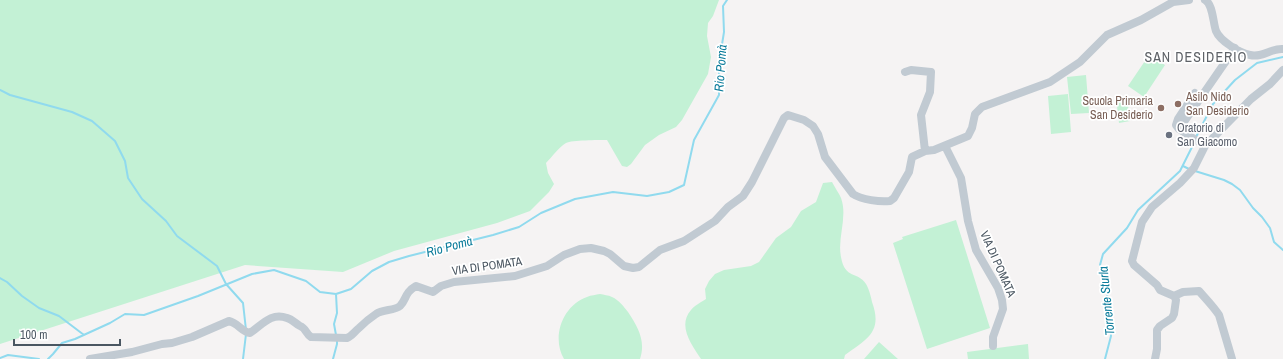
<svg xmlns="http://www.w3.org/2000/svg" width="1283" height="359" viewBox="0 0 1283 359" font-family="'Archivo Narrow',sans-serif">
  <rect width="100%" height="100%" fill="#f5f3f3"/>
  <path fill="#c3f1d5" d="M0,0h719l-6,16 -5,7 -1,13 4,21 -3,17 -26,46 -6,7 -17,8 -14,10 -14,19 -4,3 -5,-1 -15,-26c-9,0 -35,0 -41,3 -7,4 -14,14 -20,20l2,10 6,11 -5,8 -19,19 -33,12 -103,28 -51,21 -98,-7 -245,79z
    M1149,55l16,10 -21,32 -16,-11z
    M1086,75l3,38 -18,1 -4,-37z
    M1068,94l3,38 -20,2 -3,-38z
    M1127,97l3,24 -11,2 -3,-25z
    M832,182c3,6 7,11 9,16 7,19 -4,40 0,59 4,23 17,14 25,27 3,5 5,13 6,18 11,30 -5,37 -27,53l-1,4h-143c-9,-14 -24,-33 -10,-49 3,-4 10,-8 15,-11l-1,-10 4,-8 6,-7 9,-4 27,-4 8,-4 17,-24 15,-11 10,-16 15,-9 7,-19z
    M956,220l34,108 -63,21 -34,-106 10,-4 -1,-2z
    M600,294c4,1 8,1 12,3 7,3 12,10 16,15 10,15 18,29 12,47h-76c-13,-22 -1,-54 23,-62 4,-2 9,-2 13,-3z
    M879,342l19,17h-34z
    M1028,344l1,15h-61l-1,-7z"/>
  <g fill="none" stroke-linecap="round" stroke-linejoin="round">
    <path stroke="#90daee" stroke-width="2" d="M0,90l10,5 62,17 20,9 23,20 10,20 3,17 14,21 24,22 11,15 40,30 9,18 17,19 3,27
      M1196,137l17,-33 22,-24 22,-17 26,-6
      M1183,166l8,4
      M1195,171l29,9 8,4 8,6 13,18 9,9 8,11 4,14 9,8
      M0,278l7,4 15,14 17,12 20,8 25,19
      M336,335l-2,-11 3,-11 -1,-19
      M0,358l8,-3 31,4
      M48,359l5,-5 9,-11 13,-4 35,-16 15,-9 19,1 54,-19 54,-22 22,-4 32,11 14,11 16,2 15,-5 21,-18 17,-9 20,-6 84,-21 26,-8 22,-14 34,-14 38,-7 34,4 22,-4 15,-7 10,-45 25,-45v-32l5,-31 -1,-26 4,-6
      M243,359l3,-25
      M333,359l4,-15v-5
      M1105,359l6,-23 -4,-43 -7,-28 3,-11 24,-26 11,-18 42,-39 15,-30"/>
    <path stroke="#c1cad2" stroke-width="8" d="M1205,0c8,4 8,23 11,31 4,10 24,22 34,24 13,3 21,-7 33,-6
      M905,72l6,-2 20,2 -1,20 -9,23 4,36
      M1179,129l-3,-4 2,-6 17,-26
      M945,146l16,32 7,43 8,29 22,38 4,12 1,9 -10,28v9
      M1205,146l-26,-17 56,-81
      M90,359l42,-7 30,-8 10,-1 20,-6 37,-16c9,2 13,11 21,12 12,-8 21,-21 37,-15 5,1 9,6 13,8 6,2 6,8 11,11l36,1c5,-2 7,-6 12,-10 5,-5 11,-10 17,-14 7,-5 18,-3 24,-8 7,-7 4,-13 16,-20l17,6 8,-6 13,-4 61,-6 32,-10 17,-11 16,-6 11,-1 13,3 6,3 14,12 9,2 6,-1 21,-17 24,-9 31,-20 13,-14 15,-11 9,-14 32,-64 4,-3 16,5 9,6 5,8 7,23 28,37c9,6 27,8 37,7l4,-3 15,-26 3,-15 13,-6 9,-1 34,-14 4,-8 3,-14 7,-7 68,-25 30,-20 27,-27 34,-15 32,-18 16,-2
      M1155,359l2,-10v-19l3,-4 12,-8 2,-4 2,-14 -2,-4
      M1232,359l-13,-44c-6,-9 -13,-16 -20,-24l-16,1 -9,4 -14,-6 -3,-5 -23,-20 -2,-4 10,-39 10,-15 28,-24 14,-15 11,-22 46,-47 19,-15 13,-14"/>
  </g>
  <g fill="#8d6e63" stroke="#fff" stroke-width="1.5">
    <circle cx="1178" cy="104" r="4"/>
    <circle cx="1161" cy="108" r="4"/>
  </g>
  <circle fill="#6b7280" stroke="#fff" stroke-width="1.5" cx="1169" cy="135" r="4"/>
  <g text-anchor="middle" stroke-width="3.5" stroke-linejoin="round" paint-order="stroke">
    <g font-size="12" fill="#785e54" stroke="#fff" text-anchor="start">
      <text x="1186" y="101">Asilo Nido<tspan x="1186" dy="14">San Desiderio</tspan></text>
      <text x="1153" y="105" text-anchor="end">Scuola Primaria<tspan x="1153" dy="14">San Desiderio</tspan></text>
    </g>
    <g font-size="12" fill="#5b616d" stroke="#fff" text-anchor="start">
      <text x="1177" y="132">Oratorio di<tspan x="1177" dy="14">San Giacomo</tspan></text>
    </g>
    <g font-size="12" fill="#4a5661" stroke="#fff">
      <text transform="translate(998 264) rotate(66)" y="4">VIA DI POMATA</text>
      <text transform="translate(487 266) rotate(-8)" y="4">VIA DI POMATA</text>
    </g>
    <g font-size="13" font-style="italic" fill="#0c7c9b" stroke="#fff">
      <text transform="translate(720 68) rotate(-86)" y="5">Rio Pomà</text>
      <text transform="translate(449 246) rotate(-15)" y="5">Rio Pomà</text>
      <text transform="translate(1106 301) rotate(-96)" y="5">Torrente Sturla</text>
    </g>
    <g font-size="14" letter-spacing="1" fill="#5f6368" stroke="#fff">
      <text x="1196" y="62">SAN DESIDERIO</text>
    </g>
  </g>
  <path d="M14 339v6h106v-6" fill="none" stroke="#4a5661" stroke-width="2"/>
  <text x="20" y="339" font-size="12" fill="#4a5661" stroke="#ffffff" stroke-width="3" paint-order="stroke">100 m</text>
</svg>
